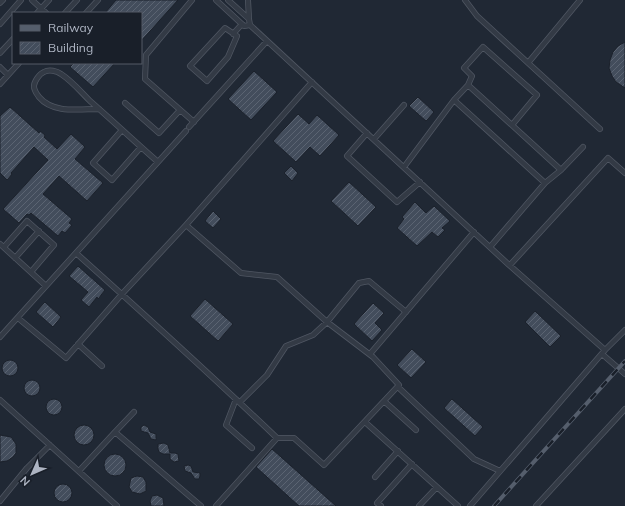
<svg xmlns="http://www.w3.org/2000/svg" width="625" height="506" viewBox="0 0 625 506" font-family="Mulish,sans-serif">
  <defs>
    <pattern id="building-hatch" width="6" height="6" patternUnits="userSpaceOnUse"><rect width="6" height="6" fill="#434d5c"/><path d="M-1 1l2-2M0 6l6-6M5 7l2-2" fill="none" stroke="#5b6472"/></pattern>
  </defs>
  <rect width="100%" height="100%" fill="#202834"/>
  <path fill="url(#building-hatch)" stroke="#1b212b" d="M116,0h62l-37,41v-28h-36z
    M625,42v46l-9,-6 -4,-6 -3,-8 1,-8 3,-8 5,-6z
    M74,63h41l-22,24 -23,-20z
    M254,71l23,21 -26,28 -23,-21z
    M418,97l16,15 -8,9 -17,-15z
    M10,107l29,26 1,-2 5,4 -1,2 13,12 14,-15 14,13 -10,12 28,24 -16,18 -28,-25 -16,18 29,25 -3,4 3,2 -7,8 -3,-2 -4,5 -27,-23 -2,2 -2,-1 -8,9 -16,-14 45,-49 -14,-13 -23,26 1,1 -5,6 -7,-7v-57z
    M298,114l11,10 8,-9 22,20 -19,21 -10,-9 -14,15 -23,-21z
    M291,166l7,7 -6,8 -8,-8z
    M349,182l27,25 -18,19 -27,-25z
    M415,202l11,11 8,-7 16,15 -8,7 3,2 -7,7 -6,-5 -15,14 -20,-18 7,-9 -2,-2z
    M213,211l8,8 -8,9 -8,-7z
    M78,266l27,24 -7,9 -1,-2 -8,10 -8,-7 7,-8 -19,-16z
    M205,299l28,25 -15,17 -28,-25z
    M45,302l16,15 -8,10 -17,-15z
    M373,303l11,10 -9,10 7,7 -10,11 -18,-17z
    M535,311l26,25 -11,11 -25,-25z
    M412,349l14,13 -15,16 -14,-13z
    M2 368a8 8 0 1 1 16 0a8 8 0 1 1-16 0Z
    M24 388a8 8 0 1 1 16 0a8 8 0 1 1-16 0Z
    M452,399l31,28 -8,9 -31,-28z
    M46 407a8 8 0 1 1 16 0a8 8 0 1 1-16 0Z
    M144,425l4,2 2,5 6,2v6l-5,-1 -3,-6 -7,-2v-4z
    M74 435a10 10 0 1 1 20 0a10 10 0 1 1-20 0Z
    M0,435l11,2 5,7v9l-3,4 -6,4 -7,1z
    M164,443l4,2 2,8h5l3,1 1,7 -5,1 -4,-3v-5h-7l-4,-2 -1,-3v-5z
    M272,449l64,57h-37l-43,-39z
    M104 465a11 11 0 1 1 22 0a11 11 0 1 1-22 0Z
    M188,465l3,1 2,6 7,1v3l-1,3h-4l-4,-6 -6,-2 -1,-5z
    M137,476l6,1 3,5v9l-6,3 -8,-2 -3,-5 2,-9z
    M54 493a9 9 0 1 1 18 0a9 9 0 1 1-18 0Z
    M157,495l6,3 1,8h-13l-1,-5 2,-5z"/>
  <g fill="none" stroke-linecap="round" stroke-linejoin="round">
    <g stroke="#505763" stroke-width="6">
      <path id="lane" d="M32,0l14,13
        M192,0l-46,55 -1,24 49,43
        M216,0l28,26 6,-1
        M228,0l21,19 1,6 258,239 97,86 -135,156
        M248,0l1,19
        M465,0l12,16 123,113
        M0,3l3,-3
        M37,13l12,-13
        M65,13l12,-13
        M86,13l12,-13
        M0,24l21,-24
        M225,28l12,8 -9,21 -21,24 -17,-15z
        M233,34l9,-10
        M0,53l13,-14
        M528,63l52,-63
        M0,67l8,8
        M0,84l19,-21
        M468,85l4,-9 -8,-8 19,-21 54,48 -25,30
        M454,100l14,-15 93,85 -16,13
        M125,103l34,30 21,-23
        M99,109c-19,0 -46,5 -60,-12 -2,-3 -5,-6 -5,-11 0,-4 5,-12 10,-14 5,-3 13,-1 17,2 11,7 20,18 29,27 23,20 45,41 68,61
        M189,127l78,-86
        M122,130l-29,33 19,17 29,-33
        M367,133l-20,23 50,46 23,-20
        M374,139l30,-34
        M404,167l50,-67 91,83 -55,64
        M561,170l22,-23
        M186,225l126,-143
        M0,244l46,42
        M4,247l23,-26 27,24 -23,27
        M15,258l24,-27
        M510,265l98,-107 17,15
        M18,318l48,40 56,-64 64,-69 55,48 36,4 50,45 46,35 26,28 -75,80 -30,-27h-17c-66,-63 -133,-124 -201,-185
        M0,337l186,-206
        M78,344l24,22
        M605,350l20,-20
        M370,354l104,-122
        M602,354l23,20
        M398,387l76,72 26,12
        M236,399l-10,26 26,23
        M0,400l117,106
        M384,401l32,29
        M240,402l27,-27 19,-29 27,-11 14,-13 32,-39 10,-2 37,31
        M365,422l93,84
        M115,432l19,-20
        M79,471l36,-39 86,74
        M375,477l23,-26
        M0,501l27,-33 23,-23
        M216,506l61,-68
        M381,506l-4,-3 35,-39
        M419,506l18,-19
        M536,506l89,-97"/>
    </g>
    <use href="#lane" stroke="#333a45" stroke-width="4.5"/>
    <g stroke="#555e6c" stroke-width="4">
      <path id="rail" d="M494,506l131,-145"/>
    </g>
    <use href="#rail" stroke="#191f29" stroke-width="2.5" stroke-dasharray="8" stroke-linecap="butt"/>
  </g>
  <rect x="12" y="12" width="130" height="52" fill="#191f29" stroke="#545b66"/>
  <rect x="20" y="25" width="20" height="6" fill="#555e6c" stroke="#545b66"/>
  <text x="48" y="32" font-size="12" fill="#adb4c2">Railway</text>
  <rect x="20" y="42" width="20" height="12" fill="url(#building-hatch)" stroke="#545b66"/>
  <text x="48" y="52" font-size="12" fill="#adb4c2">Building</text>
  <g transform="translate(32 474) rotate(225)" stroke="#191f29" stroke-width="3" paint-order="stroke">
  <path d="M0-3L7 15L0 10L-7 15Z" fill="#adb4c2"/>
  <text y="-6" font-size="11" font-weight="bold" text-anchor="middle" fill="#adb4c2">N</text>
  </g>
</svg>
